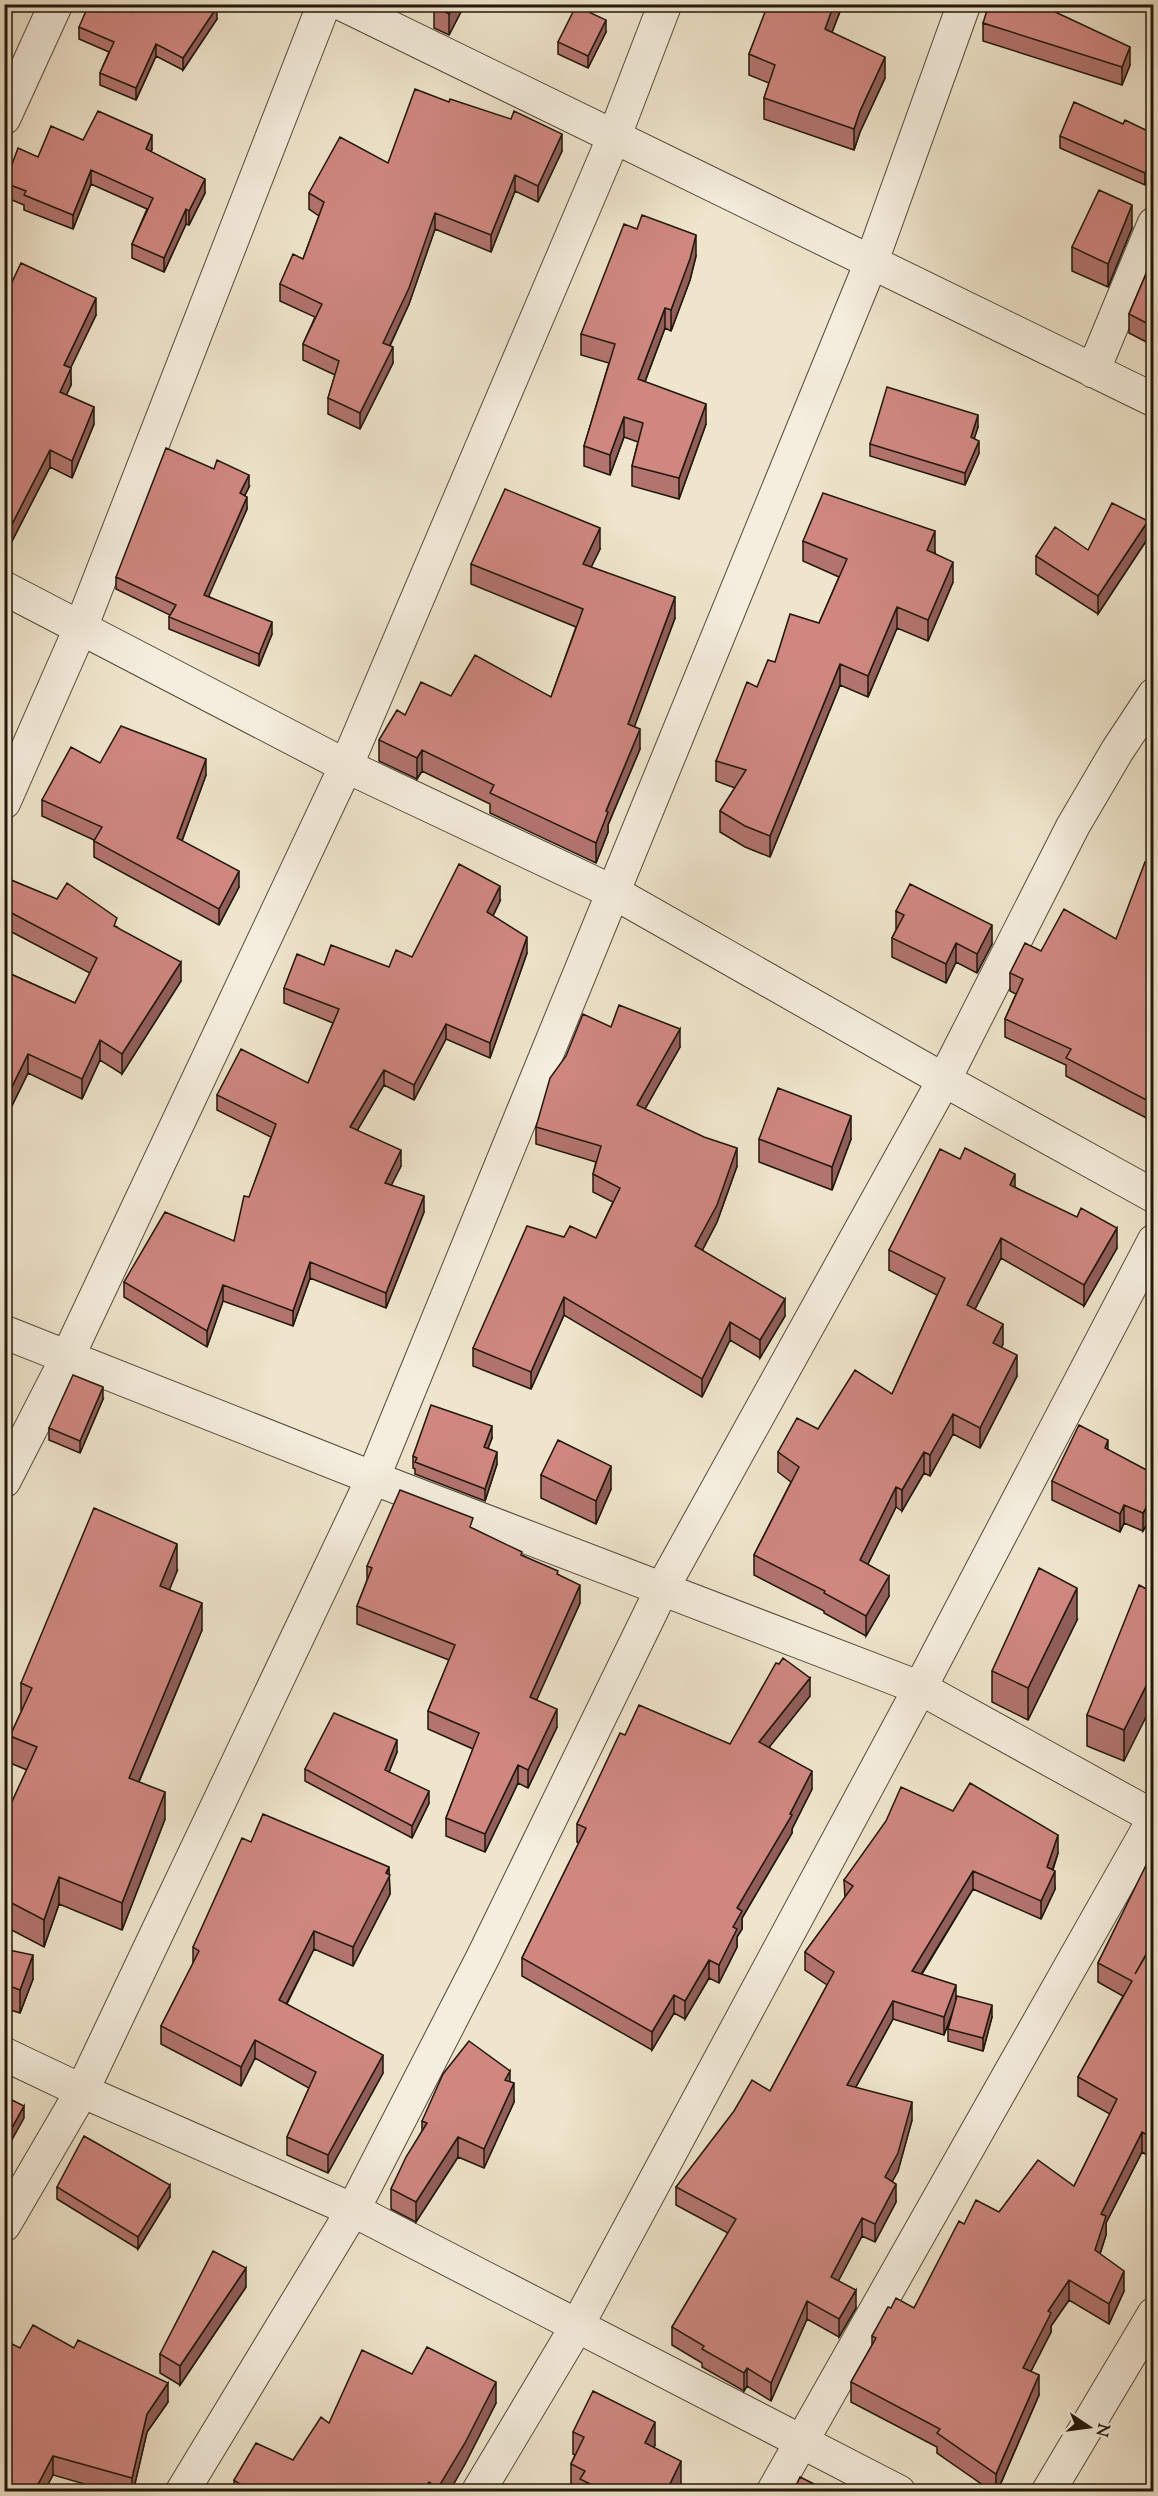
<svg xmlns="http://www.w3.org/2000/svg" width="1158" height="2496" viewBox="0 0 1158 2496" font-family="'Sorts Mill Goudy',serif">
  <rect width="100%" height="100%" fill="#efe5cc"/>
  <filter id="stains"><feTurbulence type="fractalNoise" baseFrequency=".00333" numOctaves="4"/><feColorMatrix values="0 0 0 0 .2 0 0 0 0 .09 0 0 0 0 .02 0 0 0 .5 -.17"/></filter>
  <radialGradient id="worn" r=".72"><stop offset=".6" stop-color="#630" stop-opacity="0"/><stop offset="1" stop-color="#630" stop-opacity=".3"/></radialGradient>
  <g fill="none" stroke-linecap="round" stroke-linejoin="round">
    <g stroke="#544a3c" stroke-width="35">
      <path id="minor" d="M342,4l812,396
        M4,118l52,-114
        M1093,371l61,-147
        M4,588l342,178 267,126 331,188 210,116
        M4,802l77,-175 243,-623
        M4,1332l369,146 547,210 234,129
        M4,1481l64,-125 278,-590 268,-629 51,-133
        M4,2054l78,37 271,119 546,282
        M4,2225l78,-134 291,-613 498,-1215 93,-259
        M182,2492l171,-282 130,-253 180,-370 281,-507 129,-254 44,-75 37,-56
        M478,2492l99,-166 343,-638 234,-447
        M773,2492l381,-673
        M1048,2492l106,-178"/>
    </g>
    <use href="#minor" stroke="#f5eede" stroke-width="33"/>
  </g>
  <path fill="#b2746e" stroke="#21170c" stroke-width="1.5" d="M434,4h31l-16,31 -15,-7z
    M747,4h96l-11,28 53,46 -25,54 -6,18 -90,-31v-21l5,-15 -20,-8v-21l17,-43z
    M133,12l84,7 -34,51 -27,-14 -20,44 -36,-15v-12l9,-21 -30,-13v-12z
    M983,23l147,42 -8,20 -139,-44z
    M606,32l-18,36 -30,-14v-12z
    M1123,124l31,10 -9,51 -85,-37v-12z
    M83,140l69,9 -1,3 54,41 -16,32 -3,-1 -22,48 -32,-14v-14l15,-35 -56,-25 -18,45 -49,-19v-5l-19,-8v-14l33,-26z
    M562,151l-24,51 -23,-11 -24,61 -56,-23 -26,75 -19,42 3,17 -33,66 -32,-15v-16l7,-23 -32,-15v-16l12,-27 -35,-16v-17l23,-25 16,-43 -10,-7v-16l79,-30z
    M1132,228l-24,59 -36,-16v-24z
    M1154,255v91l-25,-13v-19z
    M696,256l-6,24 -19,51 -6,-3 -20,54 61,42 -27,75 -47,-13v-20l6,-24 -14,-5 -14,38 -26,-9v-20l25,-83 -28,-8v-21z
    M4,299l92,16 -26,53 1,17 -5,10 28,29 -22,54 -22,-11 -41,80 -5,-2z
    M978,427l-4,11 5,15 -14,32 -95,-29v-12z
    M249,487l-4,8 2,14 -39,87 64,38 -13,32 -90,-37v-12l1,-2 -54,-26v-12z
    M1148,538l-50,76 -62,-40v-18l52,-6z
    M803,541l132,11v1l18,29 -25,59 -31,-13 -29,69 -28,-12 -70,172 -25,-10 -25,-15v-21l15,-23 -19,-7v-20l41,-74 18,-25 44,-39 20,-46 -36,-16z
    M600,549l-9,18 84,51 -41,108 6,23 -32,76v7l-12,31 -106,-50v-9l-68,-33 -5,8 -38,-18v-21l26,-25 46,-19 100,1 25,-70 -105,-43v-20z
    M100,763l106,12 -24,66 57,46 -20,38 -125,-68v-17l-52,-24v-16z
    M1154,865v257l-88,-46v-11l-61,-28v-18l11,-25 -6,-3v-18l31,-22 75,-12z
    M4,877l113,50 64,54 -59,93 -22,-14 -18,39 -54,-26 -24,49v-151l71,32 15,-30 -86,-45z
    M500,901l-7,15 34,37 -37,105 -44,-19 -32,61 -30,-15 -27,45 44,36 -10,19 33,27 -38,96 -76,-30 -17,48 -70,-25 -16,46 -83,-50v-15l110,-41 37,-104 -54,-27v-15l91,-12 25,-60 -49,-20v-15l40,-23 65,2 23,-10z
    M896,911l96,33 -15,29 -21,-11 -10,21 -54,-26v-19l4,-8z
    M611,1027l69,20 -35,62 92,57 -20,56 -15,29 83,65 -25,42 -30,-18 -28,57 -138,-82 -33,74 -58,-23v-18l91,-111 32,1 17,-36 -20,-10v-18l3,-12 -60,-18v-17z
    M759,1139h92l-19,51 -73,-28z
    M1015,1187l102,61 -33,58 -83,-48 -26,51 28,35 -2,4 16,28 -37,72 -27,-14 -23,42 -6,-3 -22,38 -6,-4 -28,57 21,32 -23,40 -42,-23v-2l-70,-36v-20l37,-73 -13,-10v-20l40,-23 74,-35 45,-99 -48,-25v-20z
    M103,1399l-23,54 -31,-13v-12z
    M492,1438l-4,10 9,16 -12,37 -70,-27v-5l-2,-1v-12z
    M1108,1450l46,24v38l-11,19 -19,-8 -4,9 -68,-32v-19z
    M541,1475l70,14 -15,35 -55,-26z
    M473,1529l85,45 22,29 -44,97 21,27 -29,61 -10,-5 -33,69 -39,-16v-18l27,-69 -45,-20v-18l21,-51 -92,-36v-18l10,-26v-14z
    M177,1571l-8,19 33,40 -63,152 26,37 -43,111 -63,-26 -15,43 -40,-21v-107l23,-49 -17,-7v-27l12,-26h-1v-27z
    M1154,1593l-30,168 -37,-15v-31z
    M1077,1620l-49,100 -36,-18v-31z
    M810,1696l-41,51 43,42 -20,40v4l-50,85v11l-5,8v10l-18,36 -10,-5 -24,41 -11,-6 -22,37 -130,-74v-18l57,-115 -2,-1v-18l48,-89 105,9z
    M397,1752l-8,20 40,31 -17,35 -107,-57v-12z
    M953,1811l105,42 -5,17 2,19 -14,30 -68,-30 -51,85 34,28 36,15 -9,34 -35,-10v-12l7,-24 -11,30 -51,-16 -37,68 56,33 -14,51 -6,10 4,21 -21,40 -13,-6 -24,45 18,27 -17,29 -32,-18 -36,82 -24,-15 -3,5 -42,-24v-4l-30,-18v-18l56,-94 -52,-28v-18l94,-96 57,-106 -22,-15v-18l40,-54 -1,-18z
    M1154,1851v308l-12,-7 -36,71v12l-6,19 24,37 -15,33 -40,-24 -18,26v6l-20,39 8,24 -42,97h-4l-56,-39v-6l-86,-45v-20l21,-37v-9l19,-28h23l50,-84 110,-38 36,-72 -32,-18v-19l45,-81 -25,-14v-19z
    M389,1875l1,19 -37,72 -39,-17 -27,55 96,69 -55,100 -41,-18v-18l22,-49 -54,-30 -14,28 -80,-42v-18l32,-62v-17z
    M4,1949l29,30 -13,34 -16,-5z
    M510,2082l4,20 -30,66 -26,-11 -42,65 -25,-13v-20l31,-58v-10z
    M57,2187l113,10 -32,52 -81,-50z
    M246,2287l-66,98 -20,-12v-19z
    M20,2348l148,54 -21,30 -14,60h-21l-59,-17z
    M412,2374l84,29 -31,61 -16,28h-215v-12l59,-20 36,-37z
    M573,2432l82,13 -1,2 27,37 -4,8h-97l-9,-6v-22l4,-9 -2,-1z"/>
  <path fill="#915e5a" stroke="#21170c" stroke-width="1.5" d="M454,4h11l-16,31v-21z
    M834,4h9l-18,46v-21z
    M217,7v12l-34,51v-12z
    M606,20v12l-18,36v-12z
    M156,44v12l-20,44v-12z
    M1130,47v18l-8,20v-18z
    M885,57v21l-25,54 -6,18v-21l6,-18z
    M562,134v17l-24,51v-16z
    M152,135v14l-6,14v-14z
    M1154,154v12l-9,19v-12z
    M91,170v14l-18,45v-14z
    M515,175v16l-24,61v-17z
    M205,179v14l-16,32v-14z
    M1132,205v23l-24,59v-23z
    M186,209v15l-22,48v-14z
    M435,213v16l-26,75 -26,56v-17z
    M696,235v21l-6,24 -19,51v-21z
    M96,298v17l-32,67v-17z
    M665,308v20l-27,72v-21z
    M393,347v16l-33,66v-16z
    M71,368v17l-11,24v-17z
    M706,404v20l-27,75v-21z
    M94,407v17l-22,54v-17z
    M978,415v12l-7,22v-12z
    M624,417v20l-14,38v-20z
    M979,441v12l-14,32v-12z
    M50,450v17l-41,80v-17z
    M249,475v12l-9,18v-12z
    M247,497v12l-43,98v-12z
    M1148,521v17l-50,76v-18z
    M600,528v21l-17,35v-20z
    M935,531v21l-8,19v-21z
    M953,562v20l-25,59v-21z
    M675,597v21l-47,126v-20z
    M897,607v21l-29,69v-21z
    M272,622v12l-13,32v-12z
    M840,664v21l-70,172v-21z
    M640,729v20l-32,76v7l-12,31v-20l10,-32z
    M422,750v21l-5,8v-21z
    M206,759v16l-29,79v-16z
    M239,871v16l-20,38v-16z
    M500,886v15l-13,27v-16z
    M992,925v19l-15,29v-19z
    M527,937v16l-37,105v-15z
    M956,943v19l-10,21v-19z
    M181,962v19l-59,93v-20z
    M446,1024v15l-32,61v-15z
    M680,1029v18l-43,76v-18z
    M100,1040v20l-18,39v-20z
    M28,1054v19l-24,49v-19z
    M384,1070v15l-34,58v-16z
    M851,1116v23l-19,51v-23z
    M737,1148v18l-20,56 -22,42v-18z
    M401,1150v16l-16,32v-15z
    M1015,1174v21l-5,-10z
    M424,1196v16l-38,96v-15z
    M1117,1228v20l-33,58v-21z
    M1001,1238v20l-34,67v-20z
    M310,1262v16l-17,48v-15z
    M223,1285v16l-16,46v-16z
    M564,1297v18l-33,74v-17z
    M785,1299v17l-25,42v-18z
    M730,1322v18l-28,57v-18z
    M1003,1324v20l-10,20v-21z
    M1017,1355v21l-37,72v-20z
    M103,1387v12l-23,54v-12z
    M953,1414v20l-23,42v-21z
    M492,1426v12l-8,21v-12z
    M1108,1440v19l-3,-11z
    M497,1452v12l-12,37v-12z
    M924,1452v21l-22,38v-21z
    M611,1466v23l-15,35v-23z
    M896,1487v20l-36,73v-20z
    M1154,1494v18l-11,19v-18z
    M1124,1505v18l-4,9v-18z
    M177,1544v27l-17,42v-27z
    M889,1576v20l-23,40v-20z
    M580,1585v18l-50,112v-18z
    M1077,1588v32l-49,100v-32z
    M202,1603v27l-73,175v-27z
    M1154,1670v31l-30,60v-31z
    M810,1678v18l-51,64v-18z
    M557,1709v18l-29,61v-18z
    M397,1740v12l-12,30v-12z
    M518,1765v18l-33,69v-18z
    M812,1771v18l-20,40v4l-50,85v11l-5,8v10l-18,36v-18l14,-38 4,-19 53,-94z
    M429,1791v12l-17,35v-12z
    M165,1792v27l-43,111v-27z
    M1058,1835v18l-11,32v-18z
    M389,1867l1,27 -37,72v-19z
    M973,1871v18l-61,100v-18z
    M1055,1871v18l-14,30v-18z
    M59,1877v27l-15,43v-27z
    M314,1931v18l-35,69v-18z
    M1154,1940v20l-19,33v-19z
    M33,1955v24l-13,34v-23z
    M709,1960v18l-24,41v-18z
    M956,1985v18l-12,32v-18z
    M674,1995v18l-22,37v-18z
    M893,2001v18l-46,84v-18z
    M992,2005v12l-9,34v-13z
    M255,2040v18l-14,28v-19z
    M383,2055v18l-55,100v-18z
    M510,2071v19l-5,-10z
    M514,2083v19l-30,66v-19z
    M912,2102v18l-14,51 -13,24v-18z
    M24,2106v12l-20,36v-12z
    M1142,2132v20l-36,71v12l-11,34v-19l6,-36z
    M458,2137v20l-42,65v-20z
    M896,2184v18l-21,40v-18z
    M170,2185v12l-32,52v-12z
    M862,2218v18l-31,59v-18z
    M246,2268v19l-66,98v-19z
    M1124,2271v20l-15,33v-20z
    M1069,2280v20l-18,26v6l-28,55v-19l25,-57z
    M856,2290v18l-17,29v-18z
    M807,2301v18l-36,82v-18z
    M747,2368v18l-3,5v-18z
    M1039,2375v20l-42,97h-1v-18z
    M496,2382v21l-31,61 -16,28h-11v-4z
    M168,2383v19l-21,30 -14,60h-1v-14l15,-64z
    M655,2422v23l-10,21v-23z
    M53,2456v19l-9,17h-10z
    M681,2461v23l-4,8h-11z
    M429,2482v10h-6z"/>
  <path fill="#cf8780" stroke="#21170c" stroke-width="1.5" d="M89,4h27l17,8 3,-8h76l5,3 -34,51 -27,-14 -20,44 -36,-15 14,-31 -35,-15z
    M434,4h20l-5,10 -15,-8z
    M768,4h66l-9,25 60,28 -25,54 -6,18 -90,-31 11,-33 -26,-11z
    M989,4h46l16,6 79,37 -8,20 -139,-44z
    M576,6l30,14 -18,36 -30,-14z
    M415,89l34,13 1,-3 61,20 3,-8 48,23 -24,52 -23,-11 -24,60 -56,-22 -26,75 -26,55 10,4 -33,66 -32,-15 11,-37 -36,-17 19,-40 -42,-20 13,-30 10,5 21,-57 -15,-9 31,-56 48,26z
    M1074,102l49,22 2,-4 29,14v20l-9,19 -85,-37z
    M98,111l54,24 -6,14 59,30 -16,32 -3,-2 -22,49 -32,-14 21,-46 -62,-28 -18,45 -49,-20 2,-4 -21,-8 13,-35 20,9 13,-31 32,14z
    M1099,190l33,15 -24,59 -36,-17z
    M642,215l54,20 -6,24 -19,51 -6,-2 -27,71 68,25 -27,74 -47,-12 11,-43 -19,-6 -14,38 -26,-9 31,-102 -34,-10 43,-110 13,5z
    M1154,255v72l-25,-13z
    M21,263l75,35 -32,67 7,3 -11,24 34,15 -22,54 -22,-11 -41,80 -5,-2v-229z
    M887,387l91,28 -7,22 8,4 -14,32 -95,-29z
    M166,448l48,21 3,-9 32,15 -9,18 7,4 -43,98 68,27 -13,32 -90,-37 7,-12 -60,-28z
    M505,489l95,39 -17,36 92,33 -47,127 12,5 -34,82 2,1 -12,31 -106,-50 4,-8 -72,-35 -5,8 -38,-18 18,-30 8,5 16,-33 30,14 24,-41 76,42 32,-88 -112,-45z
    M823,493l112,38 -8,19 26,12 -25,58 -31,-13 -29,69 -28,-12 -70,172 -25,-10 -25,-15 26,-41 -30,-9 31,-79 10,5 11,-27 7,2 15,-48 29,9 28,-64 -44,-18z
    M1112,503l36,18 -50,75 -62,-40 19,-29 33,23z
    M121,726l85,33 -29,79 62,33 -20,38 -125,-68 8,-14 -60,-27 29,-53 29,16z
    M1145,862l9,3v239l-88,-46 5,-9 -66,-30 18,-40 -13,-6 15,-30 16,8 23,-42 52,30z
    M459,864l41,22 -13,26 40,25 -37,106 -44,-19 -32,61 -30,-15 -34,57 51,23 -16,33 39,13 -38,97 -76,-31 -17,49 -70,-26 -16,46 -83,-49 41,-70 69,29 10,-45 5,1 27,-73 -59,-29 24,-46 67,34 31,-74 -55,-21 13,-34 27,11 7,-20 58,22 7,-17 16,7z
    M4,877l53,22 10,-16 50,35 -3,8 67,36 -59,92 -22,-14 -18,39 -54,-25 -24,49v-132l71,32 22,-45 -93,-49z
    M910,884l82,41 -15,29 -21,-11 -10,21 -54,-26 12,-23 -8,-4z
    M619,1005l61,24 -43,76 67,32 33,11 -20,57 -22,41 90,53 -25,41 -30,-18 -28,57 -138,-82 -33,75 -58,-24 54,-122 37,11 6,-11 26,12 24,-50 -27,-14 8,-28 -65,-19 14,-49 16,-22 17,-42 28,13z
    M778,1088l73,28 -19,51 -73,-28z
    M965,1148l50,26 -5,11 67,32 4,-9 36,20 -33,57 -83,-47 -34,67 36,19 -10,19 24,12 -37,73 -27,-14 -23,41 -6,-3 -22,38 -6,-3 -36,73 29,16 -23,40 -42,-23 1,-2 -71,-36 45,-88 -21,-15 19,-34 21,11 37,-59 37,24 53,-116 -56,-28 51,-101 20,10z
    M73,1375l30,12 -23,54 -31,-13z
    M431,1405l61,21 -8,21 13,5 -12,37 -70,-27 2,-4 -4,-2z
    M1079,1425l29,15 -3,8 49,26v20l-11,19 -19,-8 -4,9 -68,-33z
    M558,1440l53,26 -15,35 -55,-26z
    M400,1490l73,28 -3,9 52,25 -1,3 37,16 -1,3 23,11 -50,112 27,12 -29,61 -10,-5 -33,69 -39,-16 33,-85 -51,-22 27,-66 -98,-39 15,-38 -5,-2z
    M94,1508l83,36 -17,42 42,17 -73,175 36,14 -43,111 -63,-26 -15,43 -40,-21v-80l33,-72 -27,-11 22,-48 -11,-5z
    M1039,1568l38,20 -49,100 -36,-17z
    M1139,1585l15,8v77l-30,60 -37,-15z
    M783,1658l27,20 -51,64 53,29 -22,43 2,1 -55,93 5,3 -9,16 4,2 -18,36 -10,-5 -24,41 -11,-6 -22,37 -130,-74 64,-130 -9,-4 43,-91 5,2 14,-30 91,39 46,-81 3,1z
    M334,1713l63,27 -12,30 44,21 -17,35 -107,-57z
    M970,1783l88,52 -11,32 8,4 -14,30 -68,-30 -61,100 44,14 -12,32 -51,-16 -46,84 65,17 -14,51 -13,24 11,7 -21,40 -13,-6 -31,59 25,13 -17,29 -32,-18 -36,82 -24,-15 -3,5 -42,-24 2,-3 -32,-19 64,-108 -60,-32 58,-76 18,-31 18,11 64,-119 -29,-20 48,-66 -9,-6 42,-59 15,-34 52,24z
    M263,1814l126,53 -3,6 4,2 -37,72 -39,-16 -35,69 104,55 -55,100 -41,-18 29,-65 -61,-32 -14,27 -80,-41 38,-75 -6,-4 49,-109 9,4z
    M1153,1851l1,89 -19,34 11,-19 8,5v179l-12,-7 -41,82 5,2 -11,34 29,21 -15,33 -40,-24 -21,31 3,2 -28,55 16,7 -43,99 -59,-41 3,-4 -89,-47 25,-44 -4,-2 16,-29 3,1 5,-10 18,10 45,-87 5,3 12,-24 23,12 39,-52 36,26 43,-87 -39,-22 54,-96 -34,-18z
    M4,1949l29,6 -13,35 -16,-6z
    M957,1996l35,9 -9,33 -35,-9z
    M469,2041l41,30 -5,9 9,3 -30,66 -26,-12 -42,65 -25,-13 15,-32 21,-34 -5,-2 21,-47z
    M4,2096l20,10 -20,36z
    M84,2136l86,49 -32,52 -81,-50z
    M213,2251l33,17 -66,98 -20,-12z
    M33,2325l41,23 4,-8 90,43 -21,31 -15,64 -79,-22 -19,36h-30v-152l16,8z
    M427,2347l69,35 -31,61 -27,45 -9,-6 -6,10h-171l-18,-12 22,-37 37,17 28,-43 8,6 33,-73 50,24z
    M593,2391l62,31 -10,21 36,18 -15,31h-60l-26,-13 5,-8 -14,-7 13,-27 -11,-5z
    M800,2477l30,15h-37z"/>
  <rect width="1158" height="2496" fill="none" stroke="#efe5cc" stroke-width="24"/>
  <rect x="6" y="6" width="1146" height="2484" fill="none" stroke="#21170c" stroke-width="3"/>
  <rect x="12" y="12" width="1134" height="2472" fill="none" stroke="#21170c" stroke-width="1.5"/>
  <g transform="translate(1089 2427) rotate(103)" stroke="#f5eede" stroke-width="4.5" paint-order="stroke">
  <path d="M0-4.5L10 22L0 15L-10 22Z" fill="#21170c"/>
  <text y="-9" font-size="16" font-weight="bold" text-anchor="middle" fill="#21170c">N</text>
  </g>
  <rect width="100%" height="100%" filter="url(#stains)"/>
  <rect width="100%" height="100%" fill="url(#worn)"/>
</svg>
